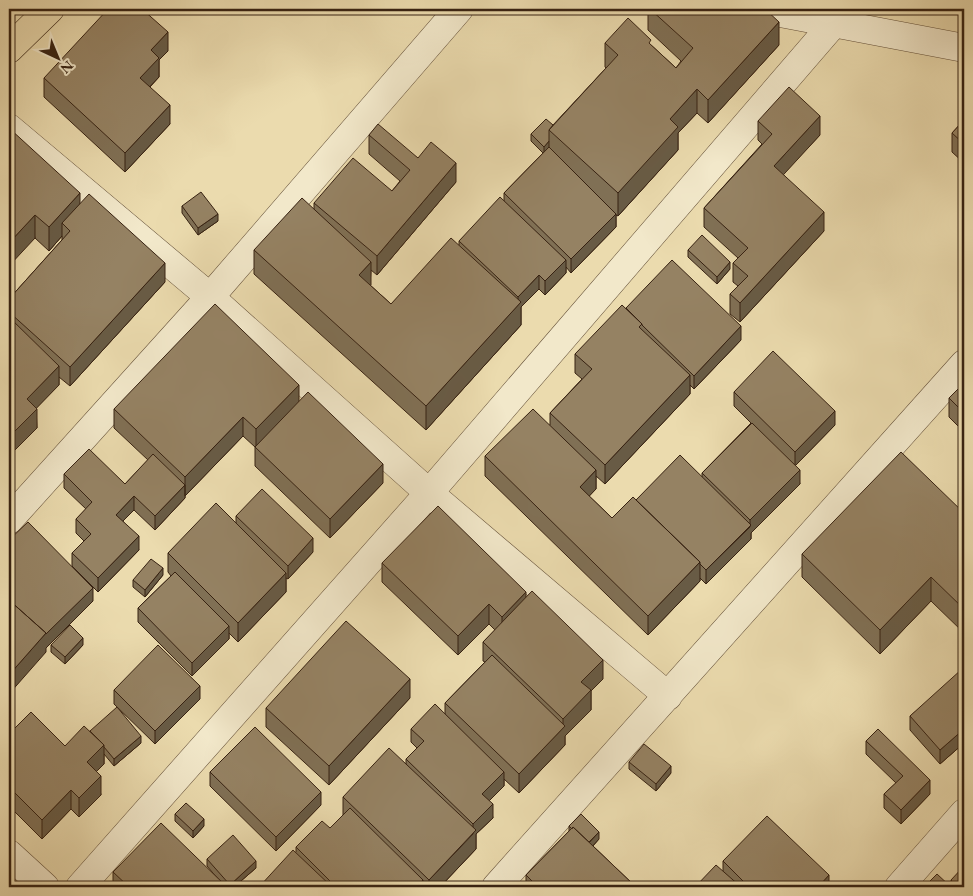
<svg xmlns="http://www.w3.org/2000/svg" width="973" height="896" viewBox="0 0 973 896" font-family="'EB Garamond',serif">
  <rect width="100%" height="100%" fill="#ebdbae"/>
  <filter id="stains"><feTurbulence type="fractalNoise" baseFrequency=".004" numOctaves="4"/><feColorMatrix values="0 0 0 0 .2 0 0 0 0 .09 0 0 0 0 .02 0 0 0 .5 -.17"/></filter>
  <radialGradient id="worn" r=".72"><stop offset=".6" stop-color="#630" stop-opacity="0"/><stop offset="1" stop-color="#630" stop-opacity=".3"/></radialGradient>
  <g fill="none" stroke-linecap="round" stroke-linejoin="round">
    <g stroke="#645039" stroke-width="29">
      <path id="street" d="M759,9l205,39
        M9,128l201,169 219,196 239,203
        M9,520l201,-223 249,-288
        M9,854l36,33
        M80,887l349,-394 405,-470
        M496,887l468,-523
        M899,887l65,-74"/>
    </g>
    <g stroke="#372212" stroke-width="29">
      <path id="primary" d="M9,49l41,-40"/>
    </g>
    <use href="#street" stroke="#f2e8ca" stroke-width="28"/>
    <use href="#primary" stroke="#ebdbae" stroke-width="28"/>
  </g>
  <path fill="#807055" stroke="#372212" d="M648,9h63l4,4 64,32 -71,78 -11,-10 -19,20v17l-60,66 -2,-1v12l-45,46 -5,-6v6l-21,22 -6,-6 -18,18v18l-95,105 -172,-156v-24l60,-40v-7l78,-12 8,-10 -31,-27v-19l49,23 38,24 -79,93 -6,-5 -1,15 21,19 68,-59v-4l45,-40v-8l39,-40 -12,-12v-7l22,-9 53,-57 -1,-1v-24l46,2 25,23 5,-7 -33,-31z
    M168,51l-9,9v17l-9,10 20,37 -45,48 -81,-75v-19z
    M964,120v43l-12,-11v-19z
    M758,121l62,14 -37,39 41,57 -84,91 -10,-8v-20l8,-8 -5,-4v-19l5,-5 -34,-31v-19l58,-64 -4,-4z
    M9,128l71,76 85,78 -95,104 -11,-9v8l-23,23 1,20 -28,28v-157l53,-59v-4l-13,15 -14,-13z
    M182,206l36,15 -20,14 -16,-22z
    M688,250l42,19 -13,15 -29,-27z
    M626,308l115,32 -47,49 -4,-4v9l-85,90 -9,-8v13l-7,7 23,22 24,-18 66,-23v-4l49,-50 -17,-17v-14l101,33 -40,41 5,18 -49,49v6l-45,45 -6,-6v3l-52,54 -163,-159v-20l65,-31v-12l32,-34 -7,-6v-19z
    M964,383v49l-15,-15v-19z
    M299,401l84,82 -53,55 -75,-72v-19l-12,-11 -58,60v2l-30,32 -21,-20 -11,11 16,29 -41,42 -26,-26v-13l12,-12 -8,-8v-14l10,-10 -22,-21v-14l61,10 23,-24 -34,-32v-19z
    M964,513v120l-33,-32 -51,53 -78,-77v-23z
    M236,516l77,36 -25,27 -2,-1v14l-48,50 -9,-9v6l-37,37 -54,-54v-14l33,-32 -3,-4v-19l68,-30z
    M382,563l144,34 77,82 -12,12v19l-26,26v9l-46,48 -15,-14v7l-15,15 4,17 -17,16v15l-36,38h-181l37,-35v-5l34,-19 13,-13v-18l63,-33v-5l11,-11 -6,-6v-13l34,-15v-11l40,-41 -2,-1v-19l12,-12 -6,-6 -31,31 -76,-73z
    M163,575l-18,22 -12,-10v-7z
    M51,645h32l-18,19 -14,-12z
    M964,672v71l-24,21 -30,-34v-14z
    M114,690l86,9 -45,45 -41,-40z
    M410,698l-81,87 -63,-58v-19z
    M9,723l5,6 51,17 25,-15 51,12 -27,23 -10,-12v10l-8,7 5,24 -22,22 -8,-8 -29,30 -33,-33z
    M866,741l64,53 -29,30 -17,-16v-14l12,-11 -30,-29z
    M629,762l42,11 -15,18 -27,-22z
    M210,772l111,33 -45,46 -66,-65z
    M175,814l29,12 -11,12 -18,-17z
    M569,826l30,13 -6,7 43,41h-110v-12l43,-44z
    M207,859l49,9 -22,19h-121v-15l105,7 -11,-13z
    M723,861l106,26h-134l28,-16z
    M951,880l13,7h-13z"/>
  <path fill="#685b45" stroke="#372212" d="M779,22v23l-71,78v-23z
    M168,32v19l-9,9v17l-19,20v-19l11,-28z
    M697,89v24l-19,20v17l-60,66v-23l52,-74z
    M170,105v19l-45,48v-19z
    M820,116v19l-46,50v-19z
    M549,141v7l-5,6v-7z
    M456,163v19l-79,93v-19z
    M80,193v24l-18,6v13l-13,15v-24z
    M824,212v19l-84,91v-19z
    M218,214v7l-20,14v-7z
    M616,214v13l-45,46v-14z
    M35,215v23l-26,28v-23z
    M566,260v13l-21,22v-14z
    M371,262v23l-12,13v-23z
    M730,262v7l-13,15v-7z
    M165,263v19l-95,104v-19z
    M539,275v14l-18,18v18l-95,105v-24l92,-101v-8z
    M741,326v14l-47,49v-13z
    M59,366v19l-32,33v-19z
    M690,375v19l-85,90v-19z
    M299,385v19l-43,44v-19z
    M37,409v19l-28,28v-19z
    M835,411v14l-40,41v-14z
    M243,417v19l-58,60v-19z
    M383,464v19l-53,55v-19z
    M596,470v19l-16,17v-19z
    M800,470v14l-49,49v6l-45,45v-14l44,-43v-7z
    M185,485v13l-30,32v-14z
    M134,496v14l-18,18v-13z
    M139,536v14l-41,42v-14z
    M313,538v14l-25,27v-13z
    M700,562v19l-52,54v-19z
    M163,568v7l-18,22v-7z
    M286,573v19l-48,50v-19z
    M931,577v24l-51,53v-24z
    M93,588v13l-47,47v4l-37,42v-19l37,-42z
    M526,592v19l-24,25v-19z
    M489,604v20l-31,31v-19z
    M229,626v13l-37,37v-13z
    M83,638v7l-18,19v-7z
    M603,660v19l-12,12v19l-26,26v9l-46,48v-19l44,-46v-9l18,-37z
    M410,679v19l-81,87v-19z
    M200,686v13l-45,45v-13z
    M964,729v14l-24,21v-14z
    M141,736v7l-27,23v-7z
    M104,745v19l-17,17v-19z
    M671,766v7l-15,18v-7z
    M504,772v14l-22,22v-14z
    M101,776v19l-22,22v-19z
    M930,780v14l-29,30v-14z
    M71,790v19l-29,30v-19z
    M321,792v13l-45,46v-14z
    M493,804v14l-17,16v15l-36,38h-11v-7l44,-46v-10z
    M204,819v7l-11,12v-7z
    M599,832v7l-11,12v-7z
    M256,861v7l-22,19h-4v-2z
    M829,875v12h-11z
    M423,880v7h-7z"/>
  <path fill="#958263" stroke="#372212" d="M108,9h34l26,23 -17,18 8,8 -19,20 30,27 -45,48 -81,-75z
    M650,9h61l4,4 4,-4h46l14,13 -71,78 -11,-11 -27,30 8,8 -60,66 -69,-63 69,-75 -13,-12 23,-25 23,22 -2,3 27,25 17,-20z
    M789,87l31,29 -46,50 50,46 -84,91 -10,-9 18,-18 -15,-13 15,-15 -44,-40 68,-74 -14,-13z
    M546,119l7,6 -4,5v11l-5,6 -13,-13z
    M964,120v24l-12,-11z
    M378,124l40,34 13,-16 25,21 -79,93 -63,-53 39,-45 39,33 18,-21 -41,-35z
    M9,128l71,65 -31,34 -14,-12 -26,28z
    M549,147l67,67 -45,45 -67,-66z
    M201,192l17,22 -20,14 -16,-22z
    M89,194l76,69 -95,104 -61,-55v-13l61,-68 -8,-8z
    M500,197l66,63 -21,21 -6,-6 -21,22 -59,-56z
    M302,198l69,64 -12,13 32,29 60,-66 70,64 -95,104 -172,-156z
    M702,235l28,27 -13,15 -29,-27z
    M672,260l69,66 -47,50 -52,-51v-1l-16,-16z
    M215,304l84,81 -43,44 -13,-12 -58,60 -71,-68z
    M622,305l20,19 -3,3 51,48 -85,90 -55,-52 42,-44 -17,-15z
    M9,317l50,49 -32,33 10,10 -28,28z
    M773,351l62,60 -40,41 -61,-60z
    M964,383v30l-15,-15z
    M308,392l75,72 -53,55 -75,-72z
    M533,409l63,61 -16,17 32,31 21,-21 67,65 -52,54 -163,-160z
    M752,423l48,47 -50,50 -48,-47z
    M89,449l36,35 28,-30 32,31 -30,31 -21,-20 -18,19 23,21 -41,42 -26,-25 19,-19 -15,-15 16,-17 -28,-28z
    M901,452l63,61v96l-33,-32 -51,53 -78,-76z
    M680,455l71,70 -45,45 -6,-6v-2l-64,-62z
    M262,489l51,49 -25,28 -52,-50z
    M216,503l70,70 -48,50 -70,-70z
    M438,506l88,86 -24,25 -13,-13 -31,32 -76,-73z
    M28,522l65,66 -47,46v-1l-37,-33v-60z
    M151,559l12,9 -18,22 -12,-10z
    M175,572l54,54 -37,37 -54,-55z
    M532,591l71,69 -22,22 10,8 -28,29 -80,-77z
    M9,600l37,33 -37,42z
    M346,621l64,58 -81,87 -63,-58z
    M70,625l13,13 -18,19 -14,-12z
    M158,645l42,41 -45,45 -41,-41z
    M492,655l73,71 -46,48 -74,-71z
    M962,669l2,3v57l-24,21 -30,-34z
    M435,704l69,68 -22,22 11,10 -20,20 -67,-65 18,-18 -13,-12z
    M117,707l24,29 -27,23 -10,-12v-2l-14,-14z
    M31,712l34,34 19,-20 20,19 -17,17 14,14 -22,22 -8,-8 -29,30 -33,-33v-64l5,6z
    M255,727l66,65 -45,45 -66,-65z
    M878,729l52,51 -29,30 -17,-16 19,-18 -37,-35z
    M644,744l27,22 -15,18 -27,-22z
    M389,748l87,82 -47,50 -86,-83z
    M186,803l18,16 -11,12 -18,-17z
    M350,808l73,72 -7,7h-80l-40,-40 26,-26 8,7z
    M581,814l18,18 -10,10 -16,-15 -1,2 -3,-3z
    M767,816l62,59 -11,12h-69l-26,-26z
    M161,823l66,64h-98l-16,-15z
    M573,827l63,60h-98l-12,-12z
    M233,835l23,26 -26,24 -23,-26z
    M293,850l39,37h-73z
    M716,865l25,22h-46z
    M964,866v21h-6l-7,-7z
    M937,874l14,13h-27z"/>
  <rect width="973" height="896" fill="none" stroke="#ebdbae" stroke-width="30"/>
  <rect x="10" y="10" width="953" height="876" fill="none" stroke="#372212" stroke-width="2.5"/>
  <rect x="15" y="15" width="943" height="866" fill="none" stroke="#372212"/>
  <g transform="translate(58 58) rotate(136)" stroke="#f2e8ca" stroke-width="4" paint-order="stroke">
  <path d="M0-4L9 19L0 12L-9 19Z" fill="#372212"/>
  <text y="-8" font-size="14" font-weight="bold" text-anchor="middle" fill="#372212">N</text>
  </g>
  <rect width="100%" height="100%" filter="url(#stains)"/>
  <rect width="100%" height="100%" fill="url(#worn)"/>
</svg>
